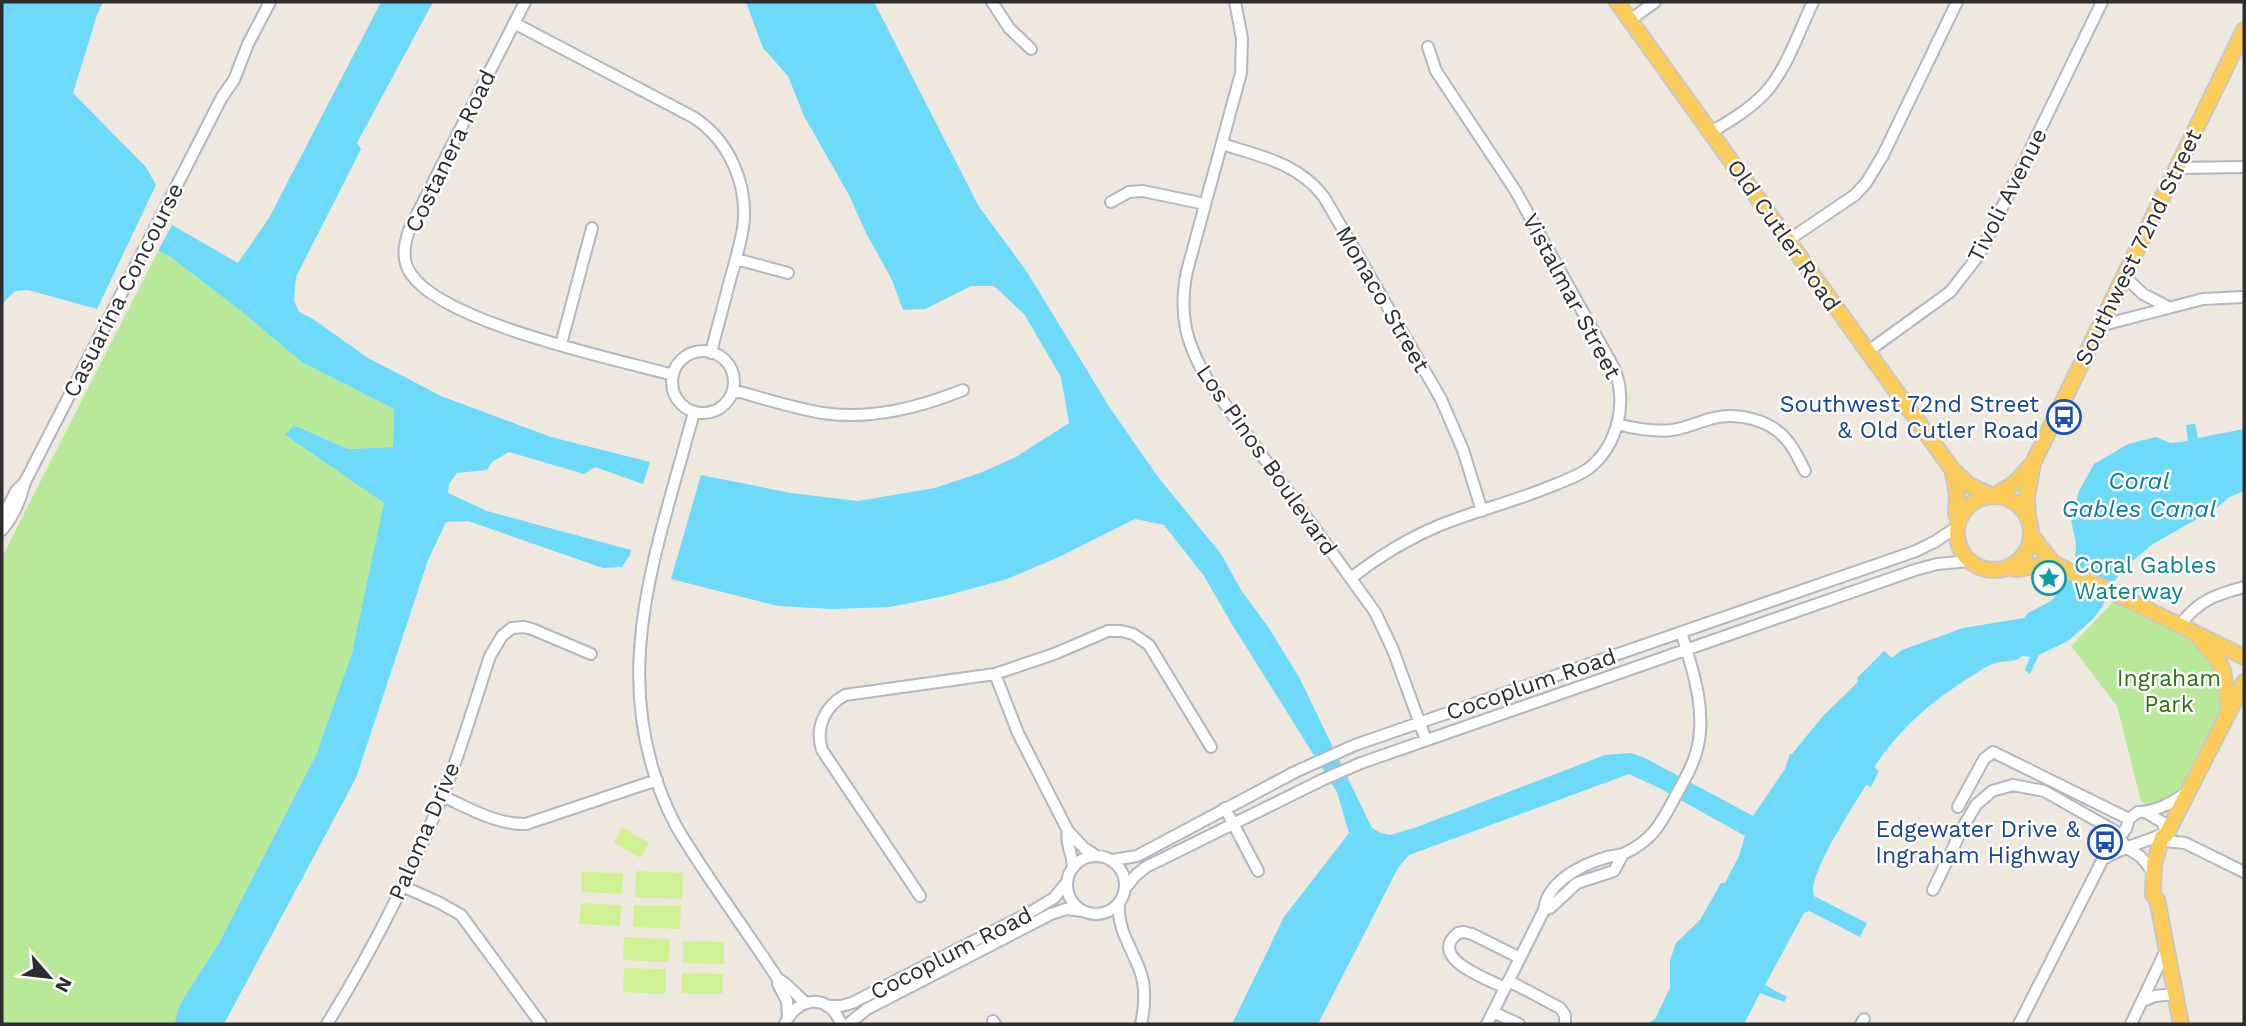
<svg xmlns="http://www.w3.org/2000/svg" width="2246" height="1026" viewBox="0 0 2246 1026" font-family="'Work Sans',sans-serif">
  <rect width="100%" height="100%" fill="#efe8df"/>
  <path fill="#b8e998" d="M158,251l11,5 72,55 62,52 91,46 -1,38 -45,2 -53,-24 -9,11 99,67 -33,150 -36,102 -97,188 -39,61 -6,20h-172v-467z
    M2114,601l82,42 18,17 9,44 -43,86 -13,11 -17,5 -9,-4 -24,-96 -46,-60z"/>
  <path fill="#cff194" d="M622,827l27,16 -9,15 -26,-16z
    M636,871l47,2 -1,26 -47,-2z
    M582,872l41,1 -1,21 -41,-2z
    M581,903l40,2 -1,21 -41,-2z
    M634,905l47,1 -1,23 -47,-2z
    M624,937l46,2 -1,23 -46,-2z
    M683,941l41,1v22l-41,-1z
    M624,968l42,1 -1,25 -42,-2z
    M682,973l41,1 -1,20 -41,-1z"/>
  <path fill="#6cdaf8" d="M2,2h101l-6,13 -24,78 73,74 10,18 -59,124 -69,-19 -13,1 -13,13z
    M381,2h52l-76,141 4,6 -65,128 -2,24 5,11 14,7 55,39 73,38 110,41 99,25 -7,22 -48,-17 -11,7 -75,-22 -17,10 -5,8 -30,3 -8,11 -1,9 39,18 144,39 -1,5 -8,12 -19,1 -135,-47 -22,1 -18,38 -72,218 -132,246h-50l6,-20 39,-61 97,-188 36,-102 32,-150 -99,-68 9,-10 54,24 45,-2 1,-38 -91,-46 -62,-52 -72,-55 -11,-5 14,-26 66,38 31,-45z
    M746,2h128l104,203 49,67 83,136 48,69 63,77 20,36 28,38 30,49 73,151 9,5 9,2 27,-8 188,-72 26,-2 14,5 108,58 32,-47 5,-15h2l31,-38 35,-34 -1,-4 27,-27 8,7 10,-8 61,-22 61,-10 4,-5 23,-12 11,-13 13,-27 1,-18 -5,-23 8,-29 15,-27 34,-20 28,-7 14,6 18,-2 -2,-16 9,-1 3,14 46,-9v62l-16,7 -10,9 -65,37 -23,19 -16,18 -9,16 -2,9 -10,13 -25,22 -29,14 -9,19 -5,-4 5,-13 -8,-1c-7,8 -22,3 -34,10 -47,28 -82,54 -113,100v2l4,3 -8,16 -5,-2c-12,20 -60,92 -52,111l53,27 -7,14 -51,-26 -5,2 -39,72 22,12 -3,5 -24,-9 -16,31h-98l9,-5 15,-31v-28l6,-17 24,-23 21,-37h4l14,-27 6,-20 -84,-47 -32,-15 -220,81 -11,13 -80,156h-86l52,-107 65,-84 -12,-41 -104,-166 -29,-50 -40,-51 -29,-6 -74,37 -54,23 -62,17 -55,11 -58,2 -54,-3 -107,-27 30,-104 90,18 67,8 77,-13 45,-15 36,-16 53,-34 -8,-46 -37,-63 -30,-28h-23l-46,23 -22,1 -11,-30 -26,-47 -17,-38 -45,-79 -16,-40 -25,-28z"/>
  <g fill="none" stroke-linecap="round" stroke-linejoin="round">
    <g stroke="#b3b7c2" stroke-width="14">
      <path id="minor" d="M525,2l-115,226c-6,15 -9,32 1,46 32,49 204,85 262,101
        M992,2l17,26 22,21
        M1235,2l7,36 -1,35 -54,198c-9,44 -1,73 22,111l166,230 18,38 33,90
        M1630,20l25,-18
        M514,23l179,94c36,23 56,68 50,111 -3,17 -8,35 -13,52 -6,24 -13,48 -19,73
        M1711,132c19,-11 39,-23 54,-39 22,-24 34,-62 48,-91
        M1222,144c38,12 76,19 102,53l117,202 22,51 19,61
        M2177,168l67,-1
        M1111,202l18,-10 14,-1 62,13
        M1787,241l68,-46 11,-12 17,-28 74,-153
        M736,259l52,14
        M2124,276l19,18 25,13
        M2099,326l104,-27 41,-2
        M561,344l31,-116
        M672 382a31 31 0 1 1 62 0a31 31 0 1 1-62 0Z
        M1867,352l83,-60 29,-37 123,-253
        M733,390c29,8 59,18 89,23 49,7 96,-5 141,-23
        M694,412c-37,141 -92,270 -19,412 13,23 28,45 43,67 20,29 40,58 60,88 8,3 19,17 28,24
        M1617,424c19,5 36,8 55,6 15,-2 28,-9 42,-12 24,-6 55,2 71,20 9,9 14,22 20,33
        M2,519l14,-28 9,-9
        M2,530c11,-13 19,-31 23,-48l197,-385 12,-17 14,-36 22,-42
        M1351,578c27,-21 56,-39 87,-52 36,-15 75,-24 111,-39 13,-5 27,-10 39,-18 30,-23 40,-67 26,-101l-99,-178 -79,-119 -8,-24
        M2180,625c19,-25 35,-30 64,-38
        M995,674l23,59 50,98 16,17 11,7
        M442,796c25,11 55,29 84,28l131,-44
        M1958,807l26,-48 9,-7 136,67
        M1225,808l33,63
        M1068,831c-3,12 5,24 5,37
        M2166,841l19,2 59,29
        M1623,854c29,-13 38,-30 52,-57 8,-14 17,-29 21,-44 12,-39 -3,-83 -15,-121
        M1067 885a29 29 0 1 1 58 0a29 29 0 1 1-58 0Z
        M2105,858c20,-12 42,-16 62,-26l-5,-10 -15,-9
        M1113,860l24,-4 158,-84 60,-27 561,-194 20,-10 22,-15
        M402,886l38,17 21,12 80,109
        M1126,887l10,-12 10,-8 176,-87 39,-17 554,-193 22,-6 32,-3
        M1933,890l30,-63 13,-22 16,-14 21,-6 31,6 71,40 11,16 15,10 12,15
        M920,896l-98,-146c-7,-22 2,-43 23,-55l150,-21 59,-20 54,-23h13l12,3 16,11 62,102
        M1119,904c-2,24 12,43 20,64 7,17 6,38 2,56
        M778,979v5l9,17 1,15
        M1509,981l51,27 5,7v9
        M1505,988c-17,-9 -79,-30 -47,-55l6,-1 8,2 48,24
        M2143,1001l12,-5 20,-2
        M827,1006h14l11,-3 177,-90 25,-15 13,-16
        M1493,1012l26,12
        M993,1021l2,3
        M327,1024c47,-76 88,-158 121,-242 16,-42 28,-84 42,-126l12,-20 10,-8 12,-1 8,2 59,25
        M785,1024c12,-28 45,-31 56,0
        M848,1024l19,-15 184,-95 15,-5 16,2
        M1487,1024l57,-114c4,-33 50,-52 79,-56l-9,17 -37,12 -27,25 -6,2
        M1861,1024l3,-5
        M2019,1024l87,-171 20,-24 3,-10 9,-7c18,0 33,-9 48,-19
        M2131,1024l35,-74"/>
    </g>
    <g stroke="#c8c8c8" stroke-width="18">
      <path id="major" d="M1617,2l335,467 17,16 24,11
        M1952,469l5,25 -1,20 3,7
        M1994,496l21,-13 17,-19
        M1957 533a37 37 0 1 1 74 0a37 37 0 1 1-74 0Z
        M2028,518l-1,-21 6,-34 211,-433
        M2031,535l22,28 191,94
        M2008,567l9,2 36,-6
        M2199,638l16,18 8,14 6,40
        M2181,1024l-24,-125 -4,-4 1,-31 8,-27 4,-2 78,-153"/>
    </g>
    <use href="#minor" stroke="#fff" stroke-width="10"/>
    <use href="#major" stroke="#fbcc59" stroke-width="14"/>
  </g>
  <defs>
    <g id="bus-ring" transform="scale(1.75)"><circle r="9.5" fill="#fff" stroke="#1a4fb4" stroke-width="1.5"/><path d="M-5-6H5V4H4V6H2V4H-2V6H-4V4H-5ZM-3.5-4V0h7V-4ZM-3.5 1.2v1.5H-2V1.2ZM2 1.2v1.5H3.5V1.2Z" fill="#1a4fb4"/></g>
    <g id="sight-ring" transform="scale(1.75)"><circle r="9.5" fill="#fff" stroke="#0f9aa8" stroke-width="1.5"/><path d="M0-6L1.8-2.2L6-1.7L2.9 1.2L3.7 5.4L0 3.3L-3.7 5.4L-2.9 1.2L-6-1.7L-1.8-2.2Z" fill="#0f9aa8"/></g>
  </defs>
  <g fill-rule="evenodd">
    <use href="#bus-ring" x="2064" y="417"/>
    <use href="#sight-ring" x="2049" y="578"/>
    <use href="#bus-ring" x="2105" y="842"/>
  </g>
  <g text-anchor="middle" stroke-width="5" stroke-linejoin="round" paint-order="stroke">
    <g font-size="23" fill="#2d2d2d" stroke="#fff">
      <text transform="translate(450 151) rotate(-64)" y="8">Costanera Road</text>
      <text transform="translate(2007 195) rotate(-63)" y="8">Tivoli Avenue</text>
      <text transform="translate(1784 235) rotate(55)" y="8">Old Cutler Road</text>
      <text transform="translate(2138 247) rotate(-64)" y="8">Southwest 72nd Street</text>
      <text transform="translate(123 290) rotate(-63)" y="8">Casuarina Concourse</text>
      <text transform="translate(1572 296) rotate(62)" y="8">Vistalmar Street</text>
      <text transform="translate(1383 299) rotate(60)" y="8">Monaco Street</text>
      <text transform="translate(1267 460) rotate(55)" y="8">Los Pinos Boulevard</text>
      <text transform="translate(1531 684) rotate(-19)" y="8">Cocoplum Road</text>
      <text transform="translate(424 831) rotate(-67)" y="8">Paloma Drive</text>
      <text transform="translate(951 953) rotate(-27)" y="8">Cocoplum Road</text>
    </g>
    <g font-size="23" fill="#164399" stroke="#fff" text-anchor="end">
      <text x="2039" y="412">Southwest 72nd Street<tspan x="2039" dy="26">&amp; Old Cutler Road</tspan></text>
      <text x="2080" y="837">Edgewater Drive &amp;<tspan x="2080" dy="26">Ingraham Highway</tspan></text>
    </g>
    <g font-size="23" fill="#0d838f" stroke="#fff" text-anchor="start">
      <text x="2074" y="573">Coral Gables<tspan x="2074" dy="26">Waterway</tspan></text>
    </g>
    <g font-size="23" fill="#2e7215" stroke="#fff">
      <text x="2169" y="686">Ingraham<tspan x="2169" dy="26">Park</tspan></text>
    </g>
    <g font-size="24" font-style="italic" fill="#037bab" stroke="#fff">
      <text x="2139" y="489">Coral<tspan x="2139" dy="28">Gables Canal</tspan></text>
    </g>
  </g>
  <rect width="2246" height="1026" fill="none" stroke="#2d2d2d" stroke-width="7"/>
  <g transform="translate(49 977) rotate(118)" stroke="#ffffff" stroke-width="5" paint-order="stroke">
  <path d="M0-5L12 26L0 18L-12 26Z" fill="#2d2d2d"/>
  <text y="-10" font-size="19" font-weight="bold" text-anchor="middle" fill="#2d2d2d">N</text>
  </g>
</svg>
